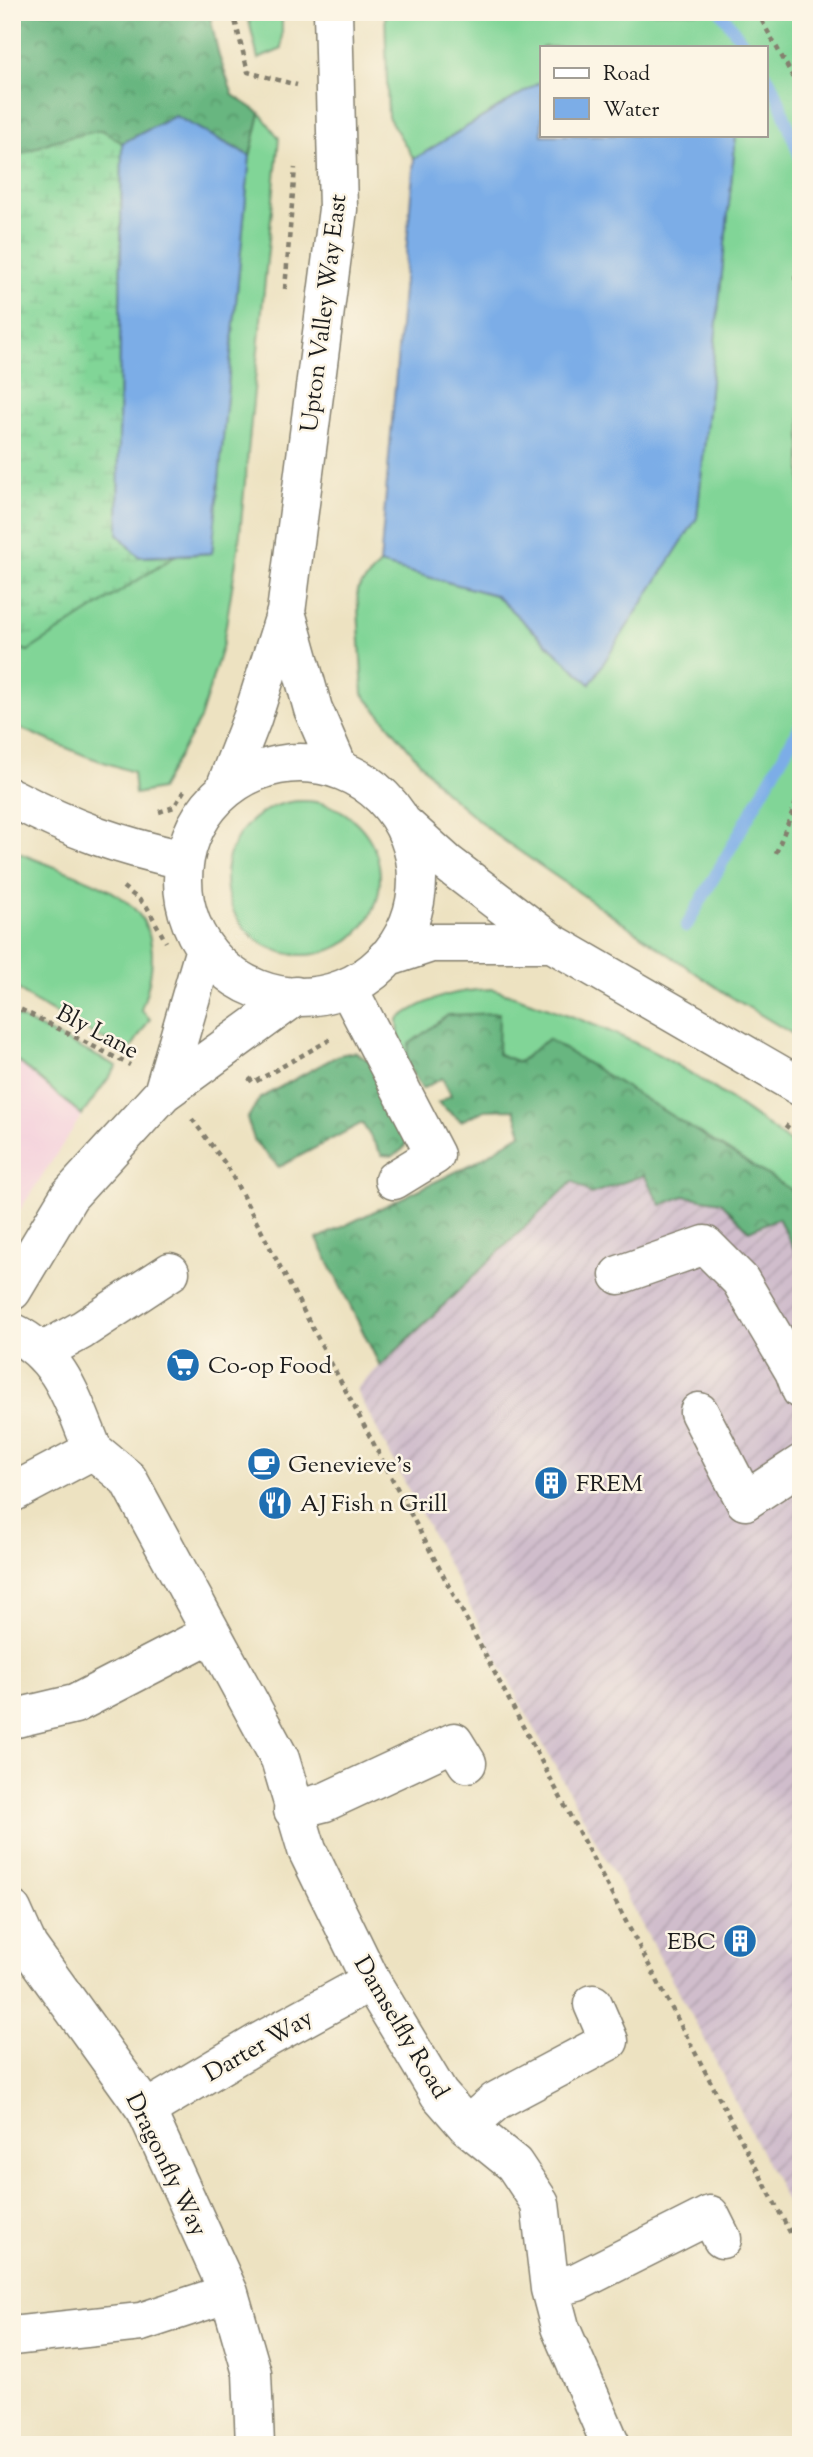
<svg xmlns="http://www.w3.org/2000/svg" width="813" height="2457" viewBox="0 0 813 2457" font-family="'Sorts Mill Goudy',serif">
  <defs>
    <pattern id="industrial-furrows" width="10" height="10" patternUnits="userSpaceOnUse" patternTransform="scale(1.75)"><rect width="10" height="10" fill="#d0bdcc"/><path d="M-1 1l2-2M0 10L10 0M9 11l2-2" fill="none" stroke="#b2a2af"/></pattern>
    <pattern id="forest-crowns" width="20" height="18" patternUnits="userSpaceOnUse" patternTransform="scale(1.75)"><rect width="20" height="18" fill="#68b680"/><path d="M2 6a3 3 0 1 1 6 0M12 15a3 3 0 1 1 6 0" fill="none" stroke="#559368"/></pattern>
    <pattern id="wetland-marsh" width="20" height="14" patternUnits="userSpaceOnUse" patternTransform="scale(1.75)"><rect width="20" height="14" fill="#81d597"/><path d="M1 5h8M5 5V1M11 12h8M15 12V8" fill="none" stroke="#6fb682"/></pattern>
  </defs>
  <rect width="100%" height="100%" fill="#fcf5e5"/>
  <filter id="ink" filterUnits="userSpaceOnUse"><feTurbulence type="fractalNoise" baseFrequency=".0143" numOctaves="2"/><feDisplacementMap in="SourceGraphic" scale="14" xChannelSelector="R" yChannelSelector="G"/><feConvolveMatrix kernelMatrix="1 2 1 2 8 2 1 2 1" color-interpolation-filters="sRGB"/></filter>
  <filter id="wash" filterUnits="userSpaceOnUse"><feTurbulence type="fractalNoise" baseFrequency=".00686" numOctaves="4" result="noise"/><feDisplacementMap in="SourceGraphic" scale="28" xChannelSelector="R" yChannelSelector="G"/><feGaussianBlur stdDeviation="1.57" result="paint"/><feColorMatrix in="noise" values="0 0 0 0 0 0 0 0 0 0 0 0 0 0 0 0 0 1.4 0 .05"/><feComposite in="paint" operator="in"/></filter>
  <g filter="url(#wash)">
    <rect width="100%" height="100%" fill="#ede2c1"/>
    <path fill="#f4cfdc" d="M12,1060l7,2 63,53 -70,107z"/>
    <path fill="url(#industrial-furrows)" d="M648,1103l153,93v1035l-97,-193 -182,-332 -166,-317 217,-208z"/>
    <path fill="#81d597" stroke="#4e785a" stroke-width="2" d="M247,12h35v37l-24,10z
      M385,12h416v1027l-75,-45 -230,-159 -53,-45 -80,-96 -6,-104 23,-26 115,31 95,89 107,-166 39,-383h30v-88h-224v34l-128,78 -26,-42z
      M260,113l19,25 -40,405 -16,101 -23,75 -40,70 -25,5 -2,-22 -47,-16 -69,-29 -1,-29 -4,-2v-50l16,5 147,-95 37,-3 38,-397z
      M226 878a77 77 0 1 1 154 0a77 77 0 1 1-154 0Z
      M12,850c85,37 171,42 129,160l9,9 -22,34 -95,-52 -21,-17z
      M493,989c57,19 117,39 170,68 48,27 94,60 138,94v45l-189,-117 -93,-17 -22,-8 -91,8 -7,-21 -1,-22c31,-22 59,-29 95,-30z
      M12,1014l105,52 -35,49 -63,-53 -7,-2z"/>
    <path fill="url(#forest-crowns)" stroke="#42694e" stroke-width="2" d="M12,12h197l10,44 14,39 27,18 -10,43 -75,-40 -53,27 -20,-13 -49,11 -41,17z
      M499,1013l-1,41 21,8 29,-23 253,157v66l-23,-44 -29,13 -28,-29 -37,-6 -23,9 -17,-30 -53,19 -18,-13 -193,185 -63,-127 157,-76 48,-30 -8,-24 -29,1 -24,11 -23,-18 13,-8 -9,-17 -20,11 -16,-27 3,-18 39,-29z
      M355,1052l14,9 42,72 -8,16 -10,7 -11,-1 -20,-32 -83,44 -24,-25 -8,-23 13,-21 79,-43z"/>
    <path fill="url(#wetland-marsh)" stroke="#4e785a" stroke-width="2" d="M102,130l20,13 -4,391 21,23 36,-1 -147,95 -16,-5v-488l41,-17z"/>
    <path fill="#7cade7" stroke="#4c6482" stroke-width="2" d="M542,81v54h194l-39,383 -107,166 -95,-89 -115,-31 34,-405z
      M175,116l75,40 -38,397 -73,4 -21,-23 4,-391z"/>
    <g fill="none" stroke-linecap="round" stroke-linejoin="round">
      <path stroke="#7cade7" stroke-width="12" d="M721,12l25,35
        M766,75l8,12 27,73
        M686,927l115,-203"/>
    </g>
  </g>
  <g filter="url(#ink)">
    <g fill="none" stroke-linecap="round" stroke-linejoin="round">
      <g stroke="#847f6e" stroke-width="41">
        <path id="minor" d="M286,612l27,97 26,60
          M183 880a117 117 0 1 1 234 0a117 117 0 1 1-234 0Z
          M224,791l28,-72 34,-107 52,-403 -5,-197
          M12,798c62,32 104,47 172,62
          M406,826l41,37 105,80 249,144
          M386,958l45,-15h121
          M348,988l87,167 -41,25
          M163,1093l41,-141
          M619,1275l86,-30 35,35 54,91 7,19
          M12,1291l57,-95 94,-103 133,-97
          M12,1332c50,24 61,70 81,118l-81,43
          M42,1352l40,-22 88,-58
          M699,1412l46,89 56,-37
          M93,1450l35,29 152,280 27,91 64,131 68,113 28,32 47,38 26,39 10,86 10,38 51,118
          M12,1719l63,-15 135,-70
          M293,1810l32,-8 129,-60 13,21
          M12,1910l16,36 118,164 83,183 23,80 3,72
          M146,2110l110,-66 115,-63
          M467,2126l29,-25 113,-60 -16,-37
          M550,2289l27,-7 133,-67 12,24
          M12,2336l129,-14 88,-29"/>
      </g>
      <path stroke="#847f6e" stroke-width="4.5" stroke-dasharray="5 5" stroke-linecap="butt" d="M233,12l15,60 49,13
        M757,12l44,79
        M793,278h8
        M285,289l10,-121
        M159,812l15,-5 11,-18
        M776,853l25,-63
        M123,887l23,18 20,37
        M12,1005l118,60
        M249,1078l4,5 78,-44
        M192,1119l35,47 574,1087
        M785,1125l16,12"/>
      <use href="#minor" stroke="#fff" stroke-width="38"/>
    </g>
  </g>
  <defs>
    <g id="supermarket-disc" transform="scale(1.75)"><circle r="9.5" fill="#1f6fb2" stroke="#fcf5e5"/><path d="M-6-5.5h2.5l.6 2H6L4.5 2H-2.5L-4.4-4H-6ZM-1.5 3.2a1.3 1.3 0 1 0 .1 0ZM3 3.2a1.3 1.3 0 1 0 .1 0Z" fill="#fff"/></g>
    <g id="cafe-disc" transform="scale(1.75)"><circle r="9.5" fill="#1f6fb2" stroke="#fcf5e5"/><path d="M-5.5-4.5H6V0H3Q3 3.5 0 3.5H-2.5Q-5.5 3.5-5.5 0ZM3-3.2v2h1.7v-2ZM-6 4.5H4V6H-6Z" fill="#fff"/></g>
    <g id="building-disc" transform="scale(1.75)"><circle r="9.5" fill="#1f6fb2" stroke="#fcf5e5"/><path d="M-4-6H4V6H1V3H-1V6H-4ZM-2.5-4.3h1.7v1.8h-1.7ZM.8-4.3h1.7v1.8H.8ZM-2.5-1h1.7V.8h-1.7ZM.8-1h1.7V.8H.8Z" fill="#fff"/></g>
    <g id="restaurant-disc" transform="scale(1.75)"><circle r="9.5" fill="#1f6fb2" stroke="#fcf5e5"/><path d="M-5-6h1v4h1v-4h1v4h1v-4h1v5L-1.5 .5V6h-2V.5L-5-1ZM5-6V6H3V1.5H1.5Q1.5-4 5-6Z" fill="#fff"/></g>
  </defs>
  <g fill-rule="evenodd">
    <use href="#supermarket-disc" x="183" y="1365"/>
    <use href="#cafe-disc" x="264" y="1464"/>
    <use href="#building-disc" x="551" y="1483"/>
    <use href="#restaurant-disc" x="275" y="1503"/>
    <use href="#building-disc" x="740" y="1941"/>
  </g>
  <g text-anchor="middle" stroke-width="5" stroke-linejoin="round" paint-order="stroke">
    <g font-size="24" fill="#1c1c1c" stroke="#fcf5e5">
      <text transform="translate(323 313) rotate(-83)" y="8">Upton Valley Way East</text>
      <text transform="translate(98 1031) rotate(28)" y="8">Bly Lane</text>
      <text transform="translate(402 2027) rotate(59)" y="8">Damselfly Road</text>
      <text transform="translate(258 2045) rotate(-30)" y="8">Darter Way</text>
      <text transform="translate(167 2164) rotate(64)" y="8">Dragonfly Way</text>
    </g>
    <g font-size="24" fill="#1c1c1c" stroke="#fcf5e5" text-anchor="start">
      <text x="208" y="1373">Co-op Food</text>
      <text x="288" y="1472">Genevieve's</text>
      <text x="576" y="1491">FREM</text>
      <text x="300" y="1511">AJ Fish n Grill</text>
      <text x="716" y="1949" text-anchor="end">EBC</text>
    </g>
  </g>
  <rect width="813" height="2457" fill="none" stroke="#fcf5e5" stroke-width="42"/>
  <rect x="540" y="46" width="228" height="91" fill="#fcf5e5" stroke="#a29e95" stroke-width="2"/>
  <rect x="554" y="68" width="35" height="10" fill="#ffffff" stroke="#a29e95" stroke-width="2"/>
  <text x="603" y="80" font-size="21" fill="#1c1c1c">Road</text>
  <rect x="554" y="98" width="35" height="21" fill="#7cade7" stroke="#a29e95" stroke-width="2"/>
  <text x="603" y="116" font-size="21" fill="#1c1c1c">Water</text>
</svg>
